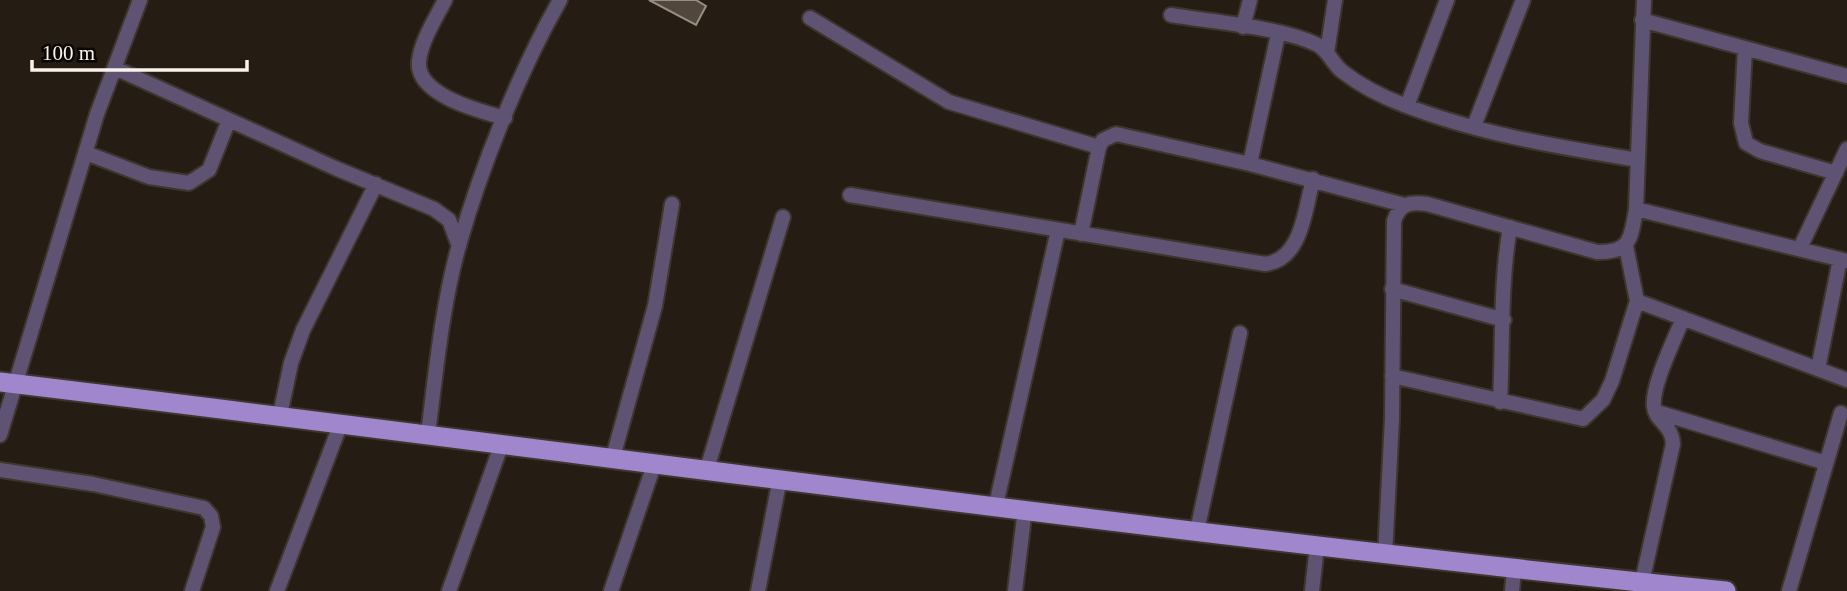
<svg xmlns="http://www.w3.org/2000/svg" width="1847" height="591" viewBox="0 0 1847 591" font-family="Georgia,serif">
  <rect width="100%" height="100%" fill="#251c13"/>
  <path fill="#51473d" stroke="#988e82" stroke-width="2" d="M649,0h47l10,6 -10,19z"/>
  <g fill="none" stroke-linecap="round" stroke-linejoin="round">
    <g stroke="#3e362d" stroke-width="18">
      <path id="minor" d="M445,0c-9,18 -24,41 -26,61 -4,34 61,50 86,57
        M1171,15c42,7 110,12 147,30 11,6 15,20 25,27 18,14 40,25 61,33 75,29 155,42 234,55
        M810,18l139,84 150,45
        M1642,20l205,56
        M1243,27l7,-27
        M1745,48l-4,75 5,20 14,8 76,22
        M1327,53l8,-53
        M115,68l220,100 99,41 15,11 10,26
        M1407,106l40,-106
        M1474,126l49,-126
        M86,153l63,24 40,6 20,-13 20,-50
        M1250,164l28,-130
        M850,195l415,69c37,-4 40,-55 48,-85
        M1636,209l211,52
        M1081,234l18,-87 4,-7 13,-6 134,30 154,41
        M1800,248l47,-99
        M1392,289l112,31
        M1637,301l210,79
        M1818,369l22,-110
        M1392,376l191,43 20,-19 9,-19 25,-80 -11,-55
        M1500,402c3,-58 0,-118 10,-175
        M1657,412l169,51
        M280,415l11,-52 12,-33 73,-146
        M428,434c8,-63 14,-128 31,-189 23,-80 60,-173 101,-245
        M0,435l97,-321 43,-114
        M613,457l42,-151 17,-102
        M707,469l76,-252
        M0,470l93,14 111,24 7,8 2,11 -21,64
        M996,505l62,-275
        M1197,531l43,-198
        M1385,556l7,-137 2,-198c6,-18 16,-19 33,-17l170,48c34,1 34,-14 39,-43l8,-209
        M1642,582l31,-138c-1,-20 -18,-23 -19,-37 -3,-21 21,-68 29,-89
        M277,591l64,-168
        M449,591l53,-148
        M611,591l44,-129
        M758,591l22,-113
        M1015,591l10,-82
        M1312,591l5,-45
        M1512,591l2,-22
        M1789,591l52,-178"/>
    </g>
    <g stroke="#3e362d" stroke-width="23">
      <path id="major" d="M0,382c575,69 1150,150 1726,209"/>
    </g>
    <use href="#minor" stroke="#5f5374" stroke-width="14"/>
    <use href="#major" stroke="#a087cd" stroke-width="19"/>
  </g>
  <path d="M32 60v10h215v-10" fill="none" stroke="#f9f3ec" stroke-width="3.5"/>
  <text x="42" y="60" font-size="21" fill="#f9f3ec" stroke="#0b0705" stroke-width="5" paint-order="stroke">100 m</text>
</svg>
